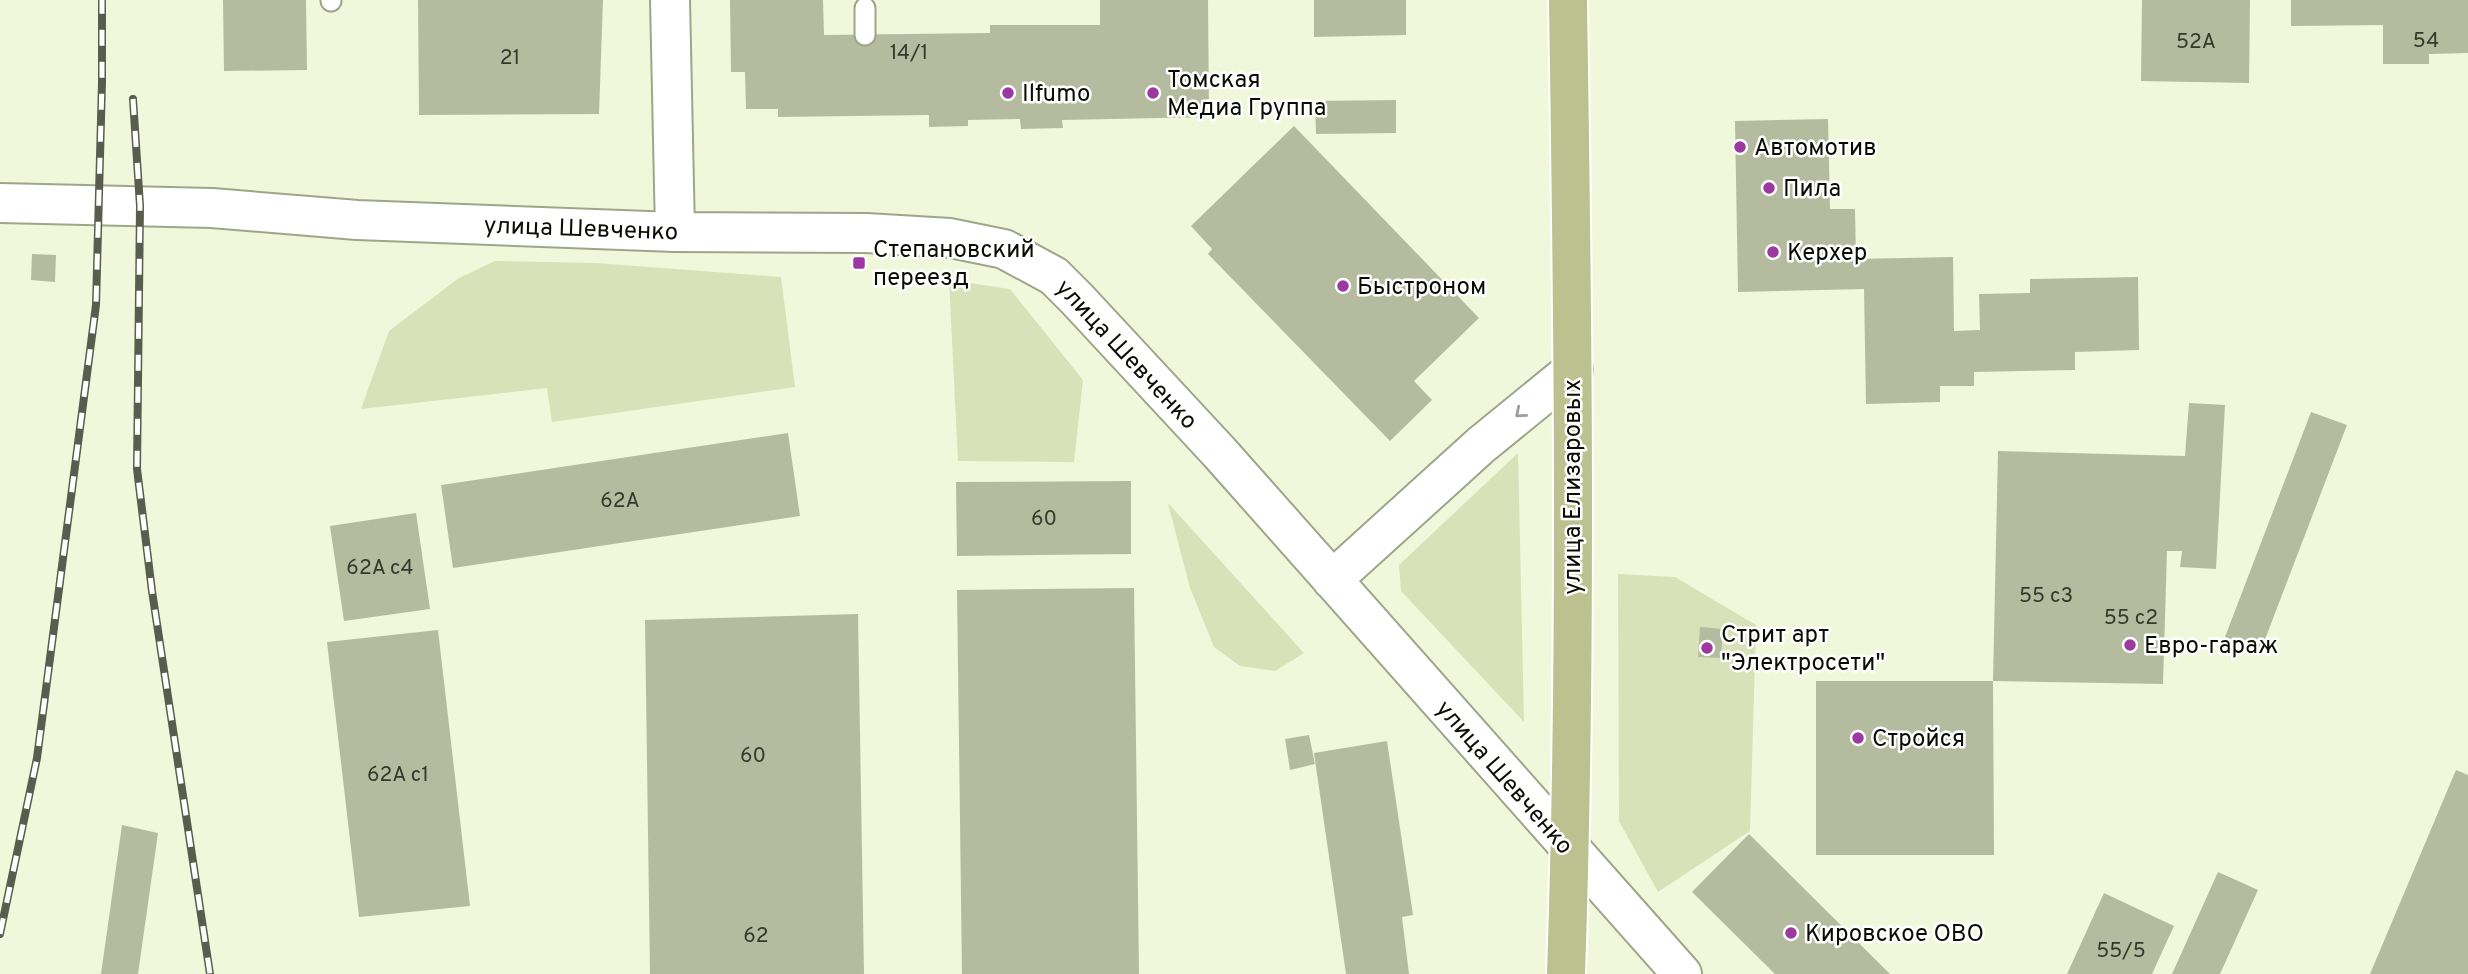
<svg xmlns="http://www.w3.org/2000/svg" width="2468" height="974" viewBox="0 0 2468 974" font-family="Overpass,sans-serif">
  <rect width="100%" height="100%" fill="#f1f7da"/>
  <path fill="#d9e1b8" d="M495,261l101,2 185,14 14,110 -243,35 -5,-34 -186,21 28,-78 70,-53z
    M949,280l61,9 73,91 -9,82 -116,-1z
    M1518,453l6,269 -123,-131 -2,-26z
    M1168,503l136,150 -29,18 -35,-5 -26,-19 -24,-59z
    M1618,574l57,3 81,48 -6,206 -92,61 -39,-71z"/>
  <path fill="#b5bb9f" d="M223,0h83l1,70 -83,1z
    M418,0h185l-4,114 -180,1z
    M730,0h93l1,35 166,-2v-8h110v-25h108l1,117 -147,3 1,8 -42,1 -1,-10 -52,1v6l-39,1v-12l-151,2v-8h-32l-1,-37h-14z
    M1314,0h92v35l-92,2z
    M2142,0h108l-1,83 -108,-2z
    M2291,0h177v53l-39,1v10h-46v-39l-92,1z
    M1396,100v33l-80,1 -1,-33z
    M1828,119l2,90h25l1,50 97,-2 1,74 26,-1 -1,-36 51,-1v-14l108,-2 1,73 -64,2v18l-101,2v14h-34v16l-74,2 -2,-115 -126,3 -3,-171z
    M1294,126l185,192 -65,63 18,19 -42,41 -182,-187 4,-5 -21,-23z
    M32,254l24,1 -1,27 -24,-2z
    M2189,403l36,2 -9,164 -36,-2 2,-16h-15l-4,133 -170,-3 5,-230 187,5z
    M2311,412l36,13 -86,225 -36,-13z
    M788,433l12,83 -347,52 -12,-83z
    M1131,481v73l-174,2 -1,-74z
    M416,513l14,96 -86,12 -14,-95z
    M1134,588l5,386h-177l-5,-384z
    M858,614l6,360h-214l-5,-354z
    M1700,627l23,2 -2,29 -23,-1z
    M438,630l32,276 -111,11 -32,-275z
    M1816,681h177l1,174h-178z
    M1309,735l6,29 -25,6 -5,-31z
    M1387,741l26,174 -11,2 7,57h-63l-32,-221z
    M2456,770l12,5v199h-98z
    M122,825l36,8 -20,141h-37z
    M1749,834l141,140h-115l-83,-82z
    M2218,872l40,18 -38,84h-48z
    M2104,893l70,33 -22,48h-85z"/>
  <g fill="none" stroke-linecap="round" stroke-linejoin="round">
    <g stroke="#a0a58a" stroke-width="23">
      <path id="lane" d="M331,1v-1
        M865,8v27"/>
    </g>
    <g stroke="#a0a58a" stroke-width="42">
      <path id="street" d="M670,0l5,232"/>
    </g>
    <g stroke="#a0a58a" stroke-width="42">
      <path id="secondary" d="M0,203l212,5 145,12 318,12 191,1 84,5 54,11 50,27 23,23 143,154 462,521
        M1332,580l149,-135 92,-75"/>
    </g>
    <g stroke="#fff" stroke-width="42">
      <path id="primary" d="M1566,974c11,-324 7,-649 2,-974"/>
    </g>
    <use href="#lane" stroke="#fff" stroke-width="19"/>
    <use href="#street" stroke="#fff" stroke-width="38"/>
    <use href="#secondary" stroke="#fff" stroke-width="38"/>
    <use href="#primary" stroke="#bbc28f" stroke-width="38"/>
    <g stroke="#5a5d4d" stroke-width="8">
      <path id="rail" d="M133,99l7,107 -3,263 15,122 58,383
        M0,934l37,-176 59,-453 6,-223v-82"/>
    </g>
    <use href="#rail" stroke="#fff" stroke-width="5" stroke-dasharray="16" stroke-linecap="butt"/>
  </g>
  <defs><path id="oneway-chevron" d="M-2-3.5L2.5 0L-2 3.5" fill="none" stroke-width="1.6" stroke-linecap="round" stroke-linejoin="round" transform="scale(1.75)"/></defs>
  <use stroke="#9d9e9b" href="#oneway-chevron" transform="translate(1520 413) rotate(140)"/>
  <g fill="#9c399f" stroke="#fff" stroke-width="2.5">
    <circle cx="1008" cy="93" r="7"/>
    <circle cx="1153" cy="93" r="7"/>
    <circle cx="1740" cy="147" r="7"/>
    <circle cx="1769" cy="188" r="7"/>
    <circle cx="1773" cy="252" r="7"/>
    <rect x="852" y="256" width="14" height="14" rx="3.5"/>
    <circle cx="1343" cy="286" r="7"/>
    <circle cx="2130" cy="645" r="7"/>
    <circle cx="1707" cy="648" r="7"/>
    <circle cx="1858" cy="738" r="7"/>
    <circle cx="1791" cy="933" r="7"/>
  </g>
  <g text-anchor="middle" stroke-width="5" stroke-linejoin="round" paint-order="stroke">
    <g font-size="21" fill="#36382b">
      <text x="2426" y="47">54</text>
      <text x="2196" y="48">52А</text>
      <text x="909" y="59">14/1</text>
      <text x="510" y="64">21</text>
      <text x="620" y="507">62А</text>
      <text x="1044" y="525">60</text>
      <text x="380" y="574">62А с4</text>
      <text x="2046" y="602">55 с3</text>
      <text x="2131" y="624">55 с2</text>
      <text x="753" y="762">60</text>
      <text x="398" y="781">62А с1</text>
      <text x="756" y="942">62</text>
      <text x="2121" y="957">55/5</text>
    </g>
    <g font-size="24" fill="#0b0d04" stroke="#fff" text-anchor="start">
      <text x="1167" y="87">Томская<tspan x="1167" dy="28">Медиа Группа</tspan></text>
      <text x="1022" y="101">Ilfumo</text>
      <text x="1754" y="155">Автомотив</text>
      <text x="1783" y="196">Пила</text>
      <text x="873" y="257">Степановский<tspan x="873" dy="28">переезд</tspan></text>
      <text x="1787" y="260">Керхер</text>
      <text x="1357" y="294">Быстроном</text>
      <text x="1721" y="642">Стрит арт<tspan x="1721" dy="28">"Электросети"</tspan></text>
      <text x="2144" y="653">Евро-гараж</text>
      <text x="1872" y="746">Стройся</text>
      <text x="1805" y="941">Кировское ОВО</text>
    </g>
    <g font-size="24" fill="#0b0d04" stroke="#fff">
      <text transform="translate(581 228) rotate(2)" y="8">улица Шевченко</text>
      <text transform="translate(1127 354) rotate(47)" y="8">улица Шевченко</text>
      <text transform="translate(1572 487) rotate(-90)" y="8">улица Елизаровых</text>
      <text transform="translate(1505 777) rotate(49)" y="8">улица Шевченко</text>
    </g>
  </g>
</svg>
